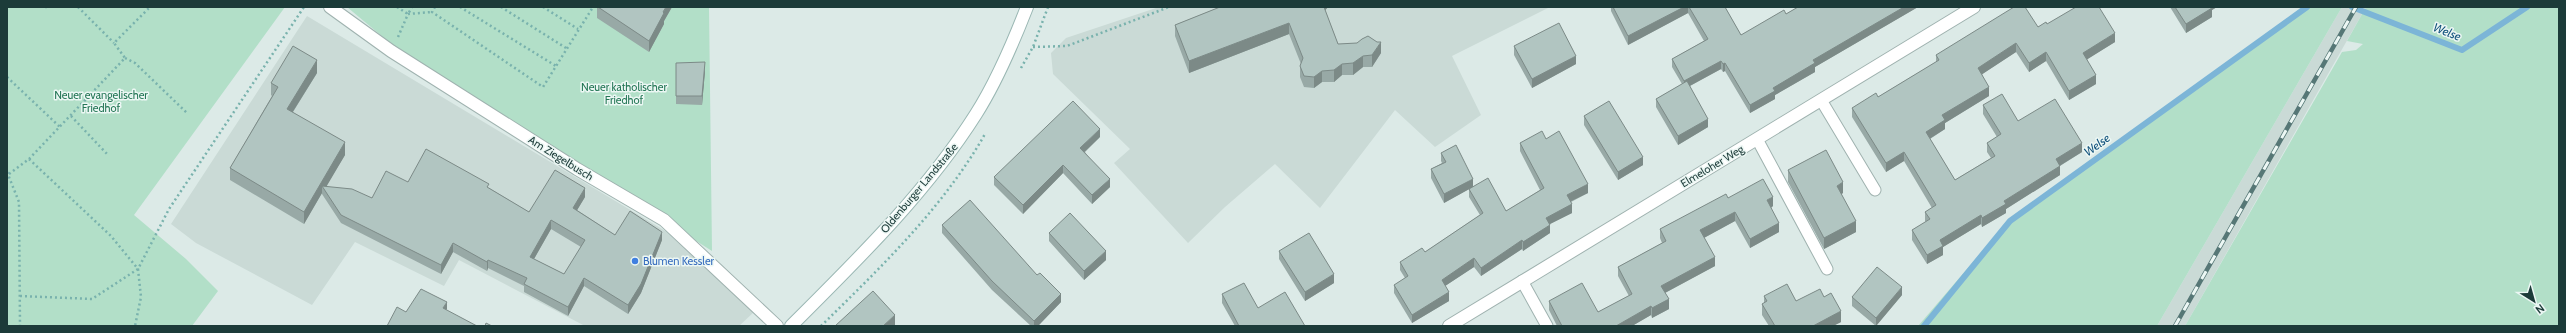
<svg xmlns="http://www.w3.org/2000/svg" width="2566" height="333" viewBox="0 0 2566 333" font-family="Cabin,sans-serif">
  <rect width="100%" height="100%" fill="#dceae7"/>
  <path fill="#cadad6" d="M1159,7h391l-98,49 29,59 -46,32 -40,-37 -75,98 -45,-44 -50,43 -37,36 -74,-80 16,-14 -77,-75 -2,-21 15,-15z
    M2342,7h24l-181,319h-28z
    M307,16l365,219 82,77 -15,14h-154l-126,-66 -15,26 -89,-44 -43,63 -116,-62 -25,-19z"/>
  <path fill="#b2dfc8" d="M7,7h278l-151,208 52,44 32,32 -26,35h-185z
    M347,7h362l3,244 -304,-193z
    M2303,7h39l-185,319h-239l92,-107z
    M2366,7h193v319h-374l157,-274 14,-2 7,-6 -16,-3z"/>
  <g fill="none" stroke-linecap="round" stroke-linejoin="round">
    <path stroke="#7cb5d7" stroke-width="6" d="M2352,7l110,43 65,-43
      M1924,326l86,-105 297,-214"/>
    <g stroke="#9fb2af" stroke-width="13">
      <path id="service" d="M1821,100l54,90
        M1757,139l70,130
        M1522,281l25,45"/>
    </g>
    <g stroke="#9fb2af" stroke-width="14">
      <path id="minor" d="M330,7l61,44 186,118 87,51 113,106
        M1449,326l525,-319"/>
    </g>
    <g stroke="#9ab7b3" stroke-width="14">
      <path id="secondary" d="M791,326c66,-66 135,-133 185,-212 21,-33 37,-71 51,-107"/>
    </g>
    <path stroke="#79b2ad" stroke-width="2.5" stroke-dasharray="2 3" stroke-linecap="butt" d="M45,7h2
      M78,7l36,36
      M397,7l11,7 4,-7
      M435,7l-3,5 111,75 50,-80
      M460,7l96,59
      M501,7l65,41
      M543,7l35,22
      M398,37l10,-23 24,-2
      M1033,47l34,-1 102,-39
      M125,58l10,5 52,50
      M1021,68l12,-21 15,-40
      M7,77l54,51
      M71,116l37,39
      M29,159l96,-101 -11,-15 36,-36
      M7,172l12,30 1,124
      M9,174l20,-15 82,77 27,33 3,28 -6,29
      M20,296l72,3 46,-30 31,-60 135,-202
      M821,326c60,-59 122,-118 164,-192"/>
    <use href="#service" stroke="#fff" stroke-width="11"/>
    <use href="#minor" stroke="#fff" stroke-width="12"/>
    <use href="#secondary" stroke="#fff" stroke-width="12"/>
    <g stroke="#567776" stroke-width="4.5">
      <path id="rail" d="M2175,326l181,-319"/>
    </g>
    <use href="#rail" stroke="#ecf7f4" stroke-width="3" stroke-dasharray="9" stroke-linecap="butt"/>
  </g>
  <path fill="#98a9a6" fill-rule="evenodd" d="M597,7h75l-8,14v3l-15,28 -52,-34z
    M1220,7h108l-3,3 13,34 43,9 -9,14h-9l-10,8h-11l-8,7h-12l-8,6 -10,-1 -4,-10v-11l1,-2 -12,-30 -100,39 -14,-37v-11z
    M1611,7h114l16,28 45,-21 12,-7h120l-103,60v5l-40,23v4l-25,14 -25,-42 -2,1 -2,-3 -31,17 18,41 -30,18 -22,-38v-8l26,-15 -10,-17v-8l32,-18 -16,-28 -60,32 -17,-34z
    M2170,7h47l-5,3v7l-26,16z
    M2047,24l68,18 -28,17 9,25 -27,16 -23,-39 -17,11 -13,-20 -34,22 7,22 -44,27v6l-15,10 25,41 36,-22 -4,-6v-9l10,-6 -14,-23v-9l99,47 -22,14v9l-54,34v4l-24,14 -1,-3 -38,23v8l-16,9 -15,-24v-10l14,-8 -1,-1v-9l7,-4 -28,-47 -18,11 -34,-55v-9l26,-11 58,-35v-7z
    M1514,46l62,18 -44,24 -18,-33z
    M676,63l29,8 -3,34 -26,-1z
    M317,73l-24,39 52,43 -19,31 46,12 36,-16 81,6 40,24 56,-15 -8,13 38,25 47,5 -21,53 -13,21 -44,-28 -16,30 -44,-24v-6l-36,-18 -1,3 -34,-19 -12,22 -100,-51 -19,-29v-1l-18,31 -74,-44v-12l42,-72 -1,-1v-12zM551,229l30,18 -17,27 -30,-15z
    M1584,116l59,49 -25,15 -34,-55z
    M1100,137l-15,15 25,35 -18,17 -29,-31 -40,41 -29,-29v-8z
    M1546,139l42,54 -17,9 1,11 -22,11v9l-27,18 -1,-2 -41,27 -7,-9 -29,19 4,15 -37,22 -18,-30v-8l11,-7 -5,-8v-8l25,-10 55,-37 -11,-18v-8l-25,14 -13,-25v-9l11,-6 -1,-2v-8l32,33 33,25 34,-21 -20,-39v-8z
    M1788,170l55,23 -2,1 15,38 -32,17 -36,-67z
    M1728,198l45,8 -2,2 8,24 -29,16 -15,-27 -31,17 11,28 -50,27 4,16 -17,9 -1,-3 -19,11h-75l-8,-16v-9l49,11 31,-16 -11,-20v-9l44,-24 -2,-5v-9z
    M942,225l119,77 -23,24h-7l-39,-36 -50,-57z
    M1049,233l57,27 -22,20 -35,-39z
    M1279,251l55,32 -29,18 -26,-42z
    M1222,294l36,14 47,18h-70l-13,-23z
    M1902,295l-26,31 -24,-20v-9z
    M1764,296l32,5 28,-4 17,25 -8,4h-64l-7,-11v-11l2,-1z"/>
  <path fill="#7c8a87" d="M666,7h6l-8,14v3l-15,28v-11z
    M1322,7h6l-6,7z
    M1684,7h4v6l-60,32v-9z
    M1904,7h14l-103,60v5l-40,23v4l-25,14v-8l23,-17 40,-28z
    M2209,7h8l-5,3v7l-26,16v-9z
    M1289,23v11l-100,39v-12z
    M2115,33v9l-32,20v-9z
    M1381,42v11l-9,14v-12z
    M2016,43v9l-38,25v-9z
    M2046,52v9l-17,11v-9z
    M1363,56v11l-10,8v-12z
    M1576,56v8l-44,24v-9z
    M317,60v13l-30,48v-12z
    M1721,61v8l-37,20v-8z
    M705,62v9l-3,34v-9z
    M1725,63v8l-2,1v-8z
    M1342,64v11l-8,7v-12z
    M1322,71v11l-8,6v-11z
    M2096,75v9l-27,16v-9z
    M1989,87v9l-44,27v6l-19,12v-9l16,-17z
    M1708,119v8l-30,18v-9z
    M1100,129v8l-20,19v-8z
    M345,142v13l-20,34 -3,-3v7l-18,31v-12z
    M2082,143v9l-26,16v-9z
    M1904,152v9l-18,11v-9z
    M1643,157v8l-25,15v-8z
    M1063,165v8l-40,41v-9z
    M2060,166v9l-54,34v4l-24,14v-9l22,-17z
    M1110,179v8l-18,17v-9z
    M1473,179v8l-29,16v-9z
    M1843,182v11l-6,4v-11z
    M1588,184v9l-21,10v-8z
    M585,188v9l-12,20v-9z
    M1773,197v9l-6,4v-10z
    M1572,204v9l-26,13v-8z
    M1735,212v9l-35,19v-10z
    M1981,215v9l-38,23v8l-16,9v-9l13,-15z
    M551,220v9l-21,37v-9z
    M1856,221v11l-32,17v-11z
    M1779,223v9l-29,16v-9z
    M1550,225v8l-27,18v-9z
    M662,232v8l-21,53 -13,21v-9z
    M1522,240v9l-41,27v-8z
    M453,243v9l-12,22v-9z
    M1106,251v9l-22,20v-9z
    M1715,257v9l-54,29v-9z
    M1474,258v9l-32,21v-8z
    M488,260v8l-1,3v-9z
    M1334,274v9l-29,18v-9z
    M584,278v8l-16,30v-9z
    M1902,287v8l-26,31v-8z
    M1449,292v9l-37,22v-8z
    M1061,294v8l-23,24h-4v-5z
    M1669,299v10l-17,9v-10z
    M447,302v7l-4,6v-7z
    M1651,306v9l-19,11h-16z
    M1841,311v11l-8,4h-20z
    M895,315v11h-12z"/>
  <path fill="#b1c5c1" stroke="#7c8a87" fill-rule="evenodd" d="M598,7h68l-3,5 1,1 -15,28z
    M1220,7h104l14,37 19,-1 5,-4 6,-3 9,6h4l-9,13 -9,1 -10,7 -11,1 -8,6 -12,1 -8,6 -10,-1 -4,-10 3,-8 -14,-35 -100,38 -14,-36z
    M1613,7h71l-56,29z
    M1689,7h36l16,28 43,-25 2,4 12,-7h106l-91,53 2,3 -42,25 2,3 -25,14 -25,-42 -2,1 -2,-3 -37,20 -12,-22 36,-20z
    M2014,7h11l13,20 8,-5 1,2 29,-17h23l16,26 -32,20 13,22 -27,16 -23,-39 -17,11 -13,-20 -38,25 11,19 -47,28 3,5 -19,12 29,48 40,-24 -8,-13 14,-9 -18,-29 19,-11 16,27 37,-22 27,44 -26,16 4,7 -56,35 2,3 -24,14 -1,-3 -41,25 3,6 -16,9 -15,-25 18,-11 -5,-7 11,-7 -32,-53 -18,11 -34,-55 24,-15 2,4 61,-37 -3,-5z
    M2175,7h36l1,1 -26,16z
    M1559,23l17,33 -44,23 -18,-33z
    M293,46l24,14 -30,49 58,33 -41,70 -74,-44 48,-81 -7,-4z
    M705,62l-3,34h-26v-33z
    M1687,81l21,38 -30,17 -22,-37z
    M1073,101l27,28 -20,19 30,31 -18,16 -29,-30 -40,40 -29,-28z
    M1609,101l34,56 -25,15 -34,-56z
    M1542,131l4,8 13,-8 29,53 -21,11 5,9 -26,14 4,7 -27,17 -1,-2 -41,28 -7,-10 -32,22 7,12 -37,23 -18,-30 14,-9 -8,-14 22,-14 3,4 58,-39 -14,-24 19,-11 18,33 38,-23 -24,-45z
    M1456,145l17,34 -29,15 -13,-25 15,-7 -5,-9z
    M426,149l63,35 -2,3 42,25 26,-42 30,18 -12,20 42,27 15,-24 32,21 -21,52 -13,21 -44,-27 -16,29 -44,-23 3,-6 -39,-18 -1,2 -34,-19 -12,22 -100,-50 -19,-29 30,3 20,9 14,-27 22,11zM551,220l34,20 -21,34 -34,-17z
    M1826,150l17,32 -6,4 19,35 -32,17 -36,-68z
    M1763,179l10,18 -6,3 12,23 -29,16 -15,-27 -35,18 15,27 -54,29 8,13 -17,9 -1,-2 -35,20h-54l-13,-25 33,-18 16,29 34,-18 -14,-27 48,-26 -6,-12 66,-35 2,4z
    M970,200l67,75 3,-2 21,21 -27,27 -42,-40 -50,-56z
    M1070,213l36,38 -22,20 -35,-38z
    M1309,233l25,41 -29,18 -26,-41z
    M1877,267l25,20 -26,31 -24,-21z
    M1244,283l14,25 27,-16 20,34h-66l-17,-32z
    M1787,284l9,17 24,-12 4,8 7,-4 10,18 -28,15h-38l-13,-22 5,-3 -3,-5z
    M421,289l26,13 -4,6 34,18h-90l10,-19 9,5z
    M873,291l22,24 -12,11h-48z
    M486,323l6,3h-7z"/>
  <circle fill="#3f7fe0" stroke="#ecf7f4" stroke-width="1.5" cx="635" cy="261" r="4"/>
  <g text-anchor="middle" stroke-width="3" stroke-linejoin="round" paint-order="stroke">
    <g font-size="11" fill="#237655" stroke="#ecf7f4">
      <text x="624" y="91">Neuer katholischer<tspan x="624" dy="13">Friedhof</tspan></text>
      <text x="101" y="99">Neuer evangelischer<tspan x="101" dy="13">Friedhof</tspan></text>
    </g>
    <g font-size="11" fill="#1c3b39" stroke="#ecf7f4">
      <text transform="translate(561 158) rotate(32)" y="4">Am Ziegelbusch</text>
      <text transform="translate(1712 166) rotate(-31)" y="4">Elmeloher Weg</text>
      <text transform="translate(919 188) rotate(-50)" y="4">Oldenburger Landstraße</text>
    </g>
    <g font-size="11" fill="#366cbe" stroke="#ecf7f4" text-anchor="start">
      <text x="643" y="265">Blumen Kessler</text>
    </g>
    <g font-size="12" font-style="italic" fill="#11527c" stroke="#ecf7f4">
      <text transform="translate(2447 32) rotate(21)" y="4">Welse</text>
      <text transform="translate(2097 145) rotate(-36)" y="4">Welse</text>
    </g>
  </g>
  <rect width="2566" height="333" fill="none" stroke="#1c3b39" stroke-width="16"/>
  <g transform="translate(2534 301) rotate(143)" stroke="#ecf7f4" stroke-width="3" paint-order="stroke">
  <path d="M0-3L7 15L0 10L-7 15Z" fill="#1c3b39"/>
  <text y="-6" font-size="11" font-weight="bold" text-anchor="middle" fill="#1c3b39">N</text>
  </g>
</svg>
